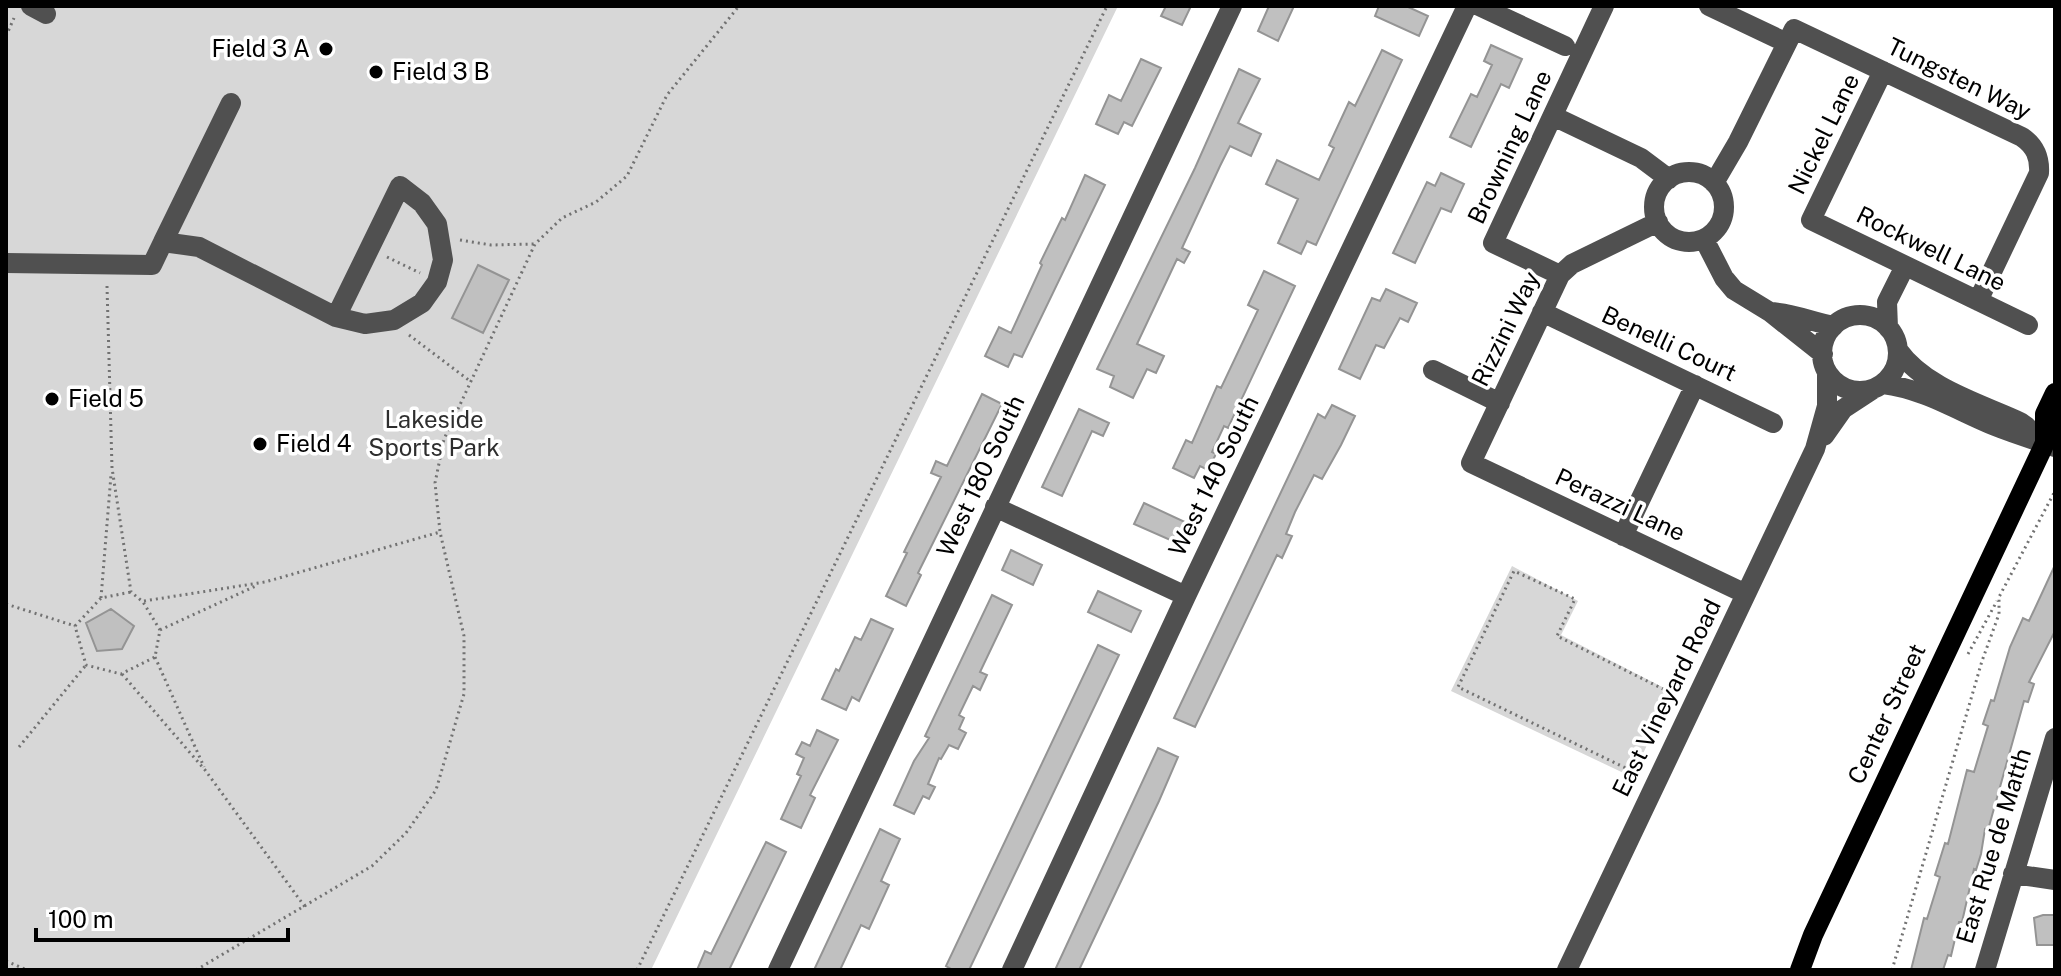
<svg xmlns="http://www.w3.org/2000/svg" width="2061" height="976" viewBox="0 0 2061 976" font-family="'Public Sans',sans-serif">
  <rect width="100%" height="100%" fill="#fff"/>
  <path fill="#d7d7d7" d="M8,6h1110l-467,964h-645z
    M1512,566l66,35 -17,34 111,57 -40,85 -181,-86z"/>
  <path fill="#c0c0c0" stroke="#949494" stroke-width="2" d="M1166,6h25l-9,19 -21,-9z
    M1269,6h25l-16,35 -20,-10z
    M1379,6h27l22,10 -9,20 -44,-20z
    M1491,45l31,14 -13,29 -8,-4 -30,63 -21,-10 21,-43 6,3 15,-32 -8,-4z
    M1382,50l20,10 -86,185 -9,-4 -6,13 -23,-11 20,-44 -32,-15 11,-24 42,20 15,-32 -5,-3 20,-43 6,4z
    M1141,59l20,9 -29,58 -8,-4 -6,12 -22,-10 13,-29 12,6z
    M1239,69l21,10 -22,44 23,11 -10,22 -21,-10 -10,20 -38,82 8,4 -6,11 -7,-4 -40,85 27,12 -8,17 -9,-4 -14,29 -23,-11 4,-11 -17,-7 98,-201z
    M1441,173l23,11 -13,28 -10,-4 -26,55 -22,-10 34,-71 8,4z
    M1085,175l20,10 -83,172 -8,-3 -6,13 -23,-11 14,-29 12,6 31,-68 -2,-2 22,-45 3,2z
    M478,265l31,15 -26,53 -31,-15z
    M1264,271l31,15 -67,142 -4,-2 -12,26 4,2 -8,16 -8,-4 -6,12 -21,-10 13,-28 6,3 25,-57 4,2 37,-78 -10,-5z
    M1386,289l31,14 -9,19 -8,-4 -16,30 -8,-3 -16,34 -21,-10 33,-71 8,3z
    M982,394l20,10 -84,169 3,2 -15,31 -20,-10 21,-43 -3,-1 37,-75 -10,-4 5,-12 11,5z
    M1332,405l23,11 -14,29 -19,34 -8,-4 -19,37 -9,22 6,2 -10,22 -5,-3 -82,172 -21,-9 144,-304 7,4z
    M1079,409l30,14 -6,13 -11,-5 -30,65 -20,-9z
    M1144,503l43,20 -10,20 -43,-19z
    M1011,550l31,15 -9,20 -31,-15z
    M2055,565v66l-26,51 5,2 -6,18 -4,-1 -36,129 -3,-1 -4,25 -5,16 -2,-1 -12,53h-3l-8,34 -3,-1 -5,15h-32l13,-52 3,1 13,-42 -5,-2 10,-32 3,1 19,-74 7,2 14,-46 -5,-2 8,-24 3,1 16,-54 13,-29 6,3z
    M1098,591l43,20 -10,21 -43,-20z
    M992,595l20,10 -32,67 7,3 -7,15 -7,-4 -14,29 5,3 -5,11 7,4 -8,16 -9,-4 -8,14 -2,-1 -11,26 7,3 -6,12 -6,-3 -9,18 -20,-9 20,-44 15,-23 -4,-2z
    M111,609l23,17 -12,23 -25,2 -11,-28z
    M871,619l22,10 -34,72 -7,-4 -6,13 -24,-11 14,-30 3,2 16,-34 6,3z
    M1098,645l21,10 -150,315h-16l-7,-4z
    M817,730l21,10 -28,55 5,3 -14,30 -20,-9 20,-43 -4,-2 7,-16 -8,-4 6,-12 8,4z
    M1158,748l20,9 -19,44 -80,169h-24z
    M880,829l20,10 -19,42 8,4 -20,44 -8,-4 -21,45h-26z
    M766,842l20,10 -57,118h-32l8,-19 6,3z
    M2043,915h12v30h-18l-3,-27z"/>
  <g fill="none" stroke-linecap="round" stroke-linejoin="round">
    <path stroke="#727272" stroke-width="3" stroke-dasharray="2 4" stroke-linecap="butt" d="M6,36l8,-18
      M460,240l31,5 44,-1
      M387,257l33,16
      M107,286l5,182 19,124 12,10 17,28 -5,27 -34,17 -35,-9 -11,-39 26,-28 30,-6
      M409,335l61,46
      M101,598l10,-123
      M144,601l121,-19 175,-50
      M6,604l69,22
      M160,630l98,-45
      M1968,654l29,-53
      M155,657l49,110
      M122,674l83,96 100,137
      M19,747l67,-82
      M1636,773l-178,-86 56,-116 61,28 -18,37 116,58
      M6,961l21,9
      M196,970l176,-104 34,-33 30,-43 28,-96v-58l-24,-104 -5,-49 9,-44 91,-195 27,-26 34,-16 31,-26 40,-81 72,-89
      M637,970l470,-964
      M1892,970l90,-309 17,-47v-17l56,-106"/>
    <path stroke="#505050" stroke-width="20" d="M31,6l15,8
      M1479,6l86,40
      M1709,6l78,37
      M1883,71l-72,149 217,105
      M1553,116l88,42 28,21
      M1654 207a35 35 0 1 1 70 0a35 35 0 1 1-70 0Z
      M1714,183l24,-41 56,-113 228,108c13,9 18,20 17,36l-61,128
      M1658,222l-86,42 -12,11 -89,188 275,131
      M1704,239l20,39 10,12 36,22 53,42
      M163,242l68,-139
      M6,263l146,2 11,-23 36,5 137,70 29,7 29,-4 28,-17 15,-21 6,-22 -6,-36 -15,-21 -22,-17 -64,131
      M1560,275l-67,-32 111,-237
      M1542,312l231,111
      M1770,312c23,1 42,10 64,14
      M1822 353a38 38 0 1 1 76 0a38 38 0 1 1-76 0Z
      M1888,328l-1,-26 18,-36
      M1898,350c27,38 81,53 122,72l7,5
      M1433,370l67,33
      M1883,384c41,5 75,27 112,42 20,8 40,14 60,21
      M1824,436l19,-27 29,-19
      M995,507l191,89
      M1623,536l72,-151
      M2013,874l42,6
      M778,970l454,-964
      M1012,970l174,-374 281,-590
      M1567,970l248,-521 12,-43v-34
      M1985,970l70,-232"/>
    <path stroke="#000" stroke-width="20" d="M2045,443v-29l10,-21
      M1800,970l13,-35 232,-492 10,-8"/>
  </g>
  <g fill="#000" stroke="#fff" stroke-width="3">
    <circle cx="326" cy="49" r="8"/>
    <circle cx="376" cy="72" r="8"/>
    <circle cx="52" cy="399" r="8"/>
    <circle cx="260" cy="444" r="8"/>
  </g>
  <g text-anchor="middle" stroke-width="7" stroke-linejoin="round" paint-order="stroke">
    <g font-size="24" fill="#000" stroke="#fff" text-anchor="start">
      <text x="310" y="57" text-anchor="end">Field 3 A</text>
      <text x="392" y="80">Field 3 B</text>
      <text x="68" y="407">Field 5</text>
      <text x="276" y="452">Field 4</text>
    </g>
    <g font-size="24" fill="#000" stroke="#fff">
      <text transform="translate(1959 79) rotate(26)" y="8">Tungsten Way</text>
      <text transform="translate(1824 134) rotate(-64)" y="8">Nickel Lane</text>
      <text transform="translate(1510 147) rotate(-65)" y="8">Browning Lane</text>
      <text transform="translate(1931 249) rotate(26)" y="8">Rockwell Lane</text>
      <text transform="translate(1506 329) rotate(-64)" y="8">Rizzini Way</text>
      <text transform="translate(1669 344) rotate(25)" y="8">Benelli Court</text>
      <text transform="translate(981 476) rotate(-65)" y="8">West 180 South</text>
      <text transform="translate(1214 476) rotate(-64)" y="8">West 140 South</text>
      <text transform="translate(1620 505) rotate(25)" y="8">Perazzi Lane</text>
      <text transform="translate(1667 698) rotate(-64)" y="8">East Vineyard Road</text>
      <text transform="translate(1887 714) rotate(-65)" y="8">Center Street</text>
      <text transform="translate(1994 846) rotate(-73)" y="8">East Rue de Matth</text>
    </g>
    <g font-size="24" fill="#2e2e2e" stroke="#fff">
      <text x="434" y="428">Lakeside<tspan x="434" dy="28">Sports Park</tspan></text>
    </g>
  </g>
  <rect width="2061" height="976" fill="none" stroke="#000000" stroke-width="16"/>
  <path d="M36 928v12h252v-12" fill="none" stroke="#000000" stroke-width="4"/>
  <text x="48" y="928" font-size="24" fill="#000000" stroke="#ffffff" stroke-width="6" paint-order="stroke">100 m</text>
</svg>
